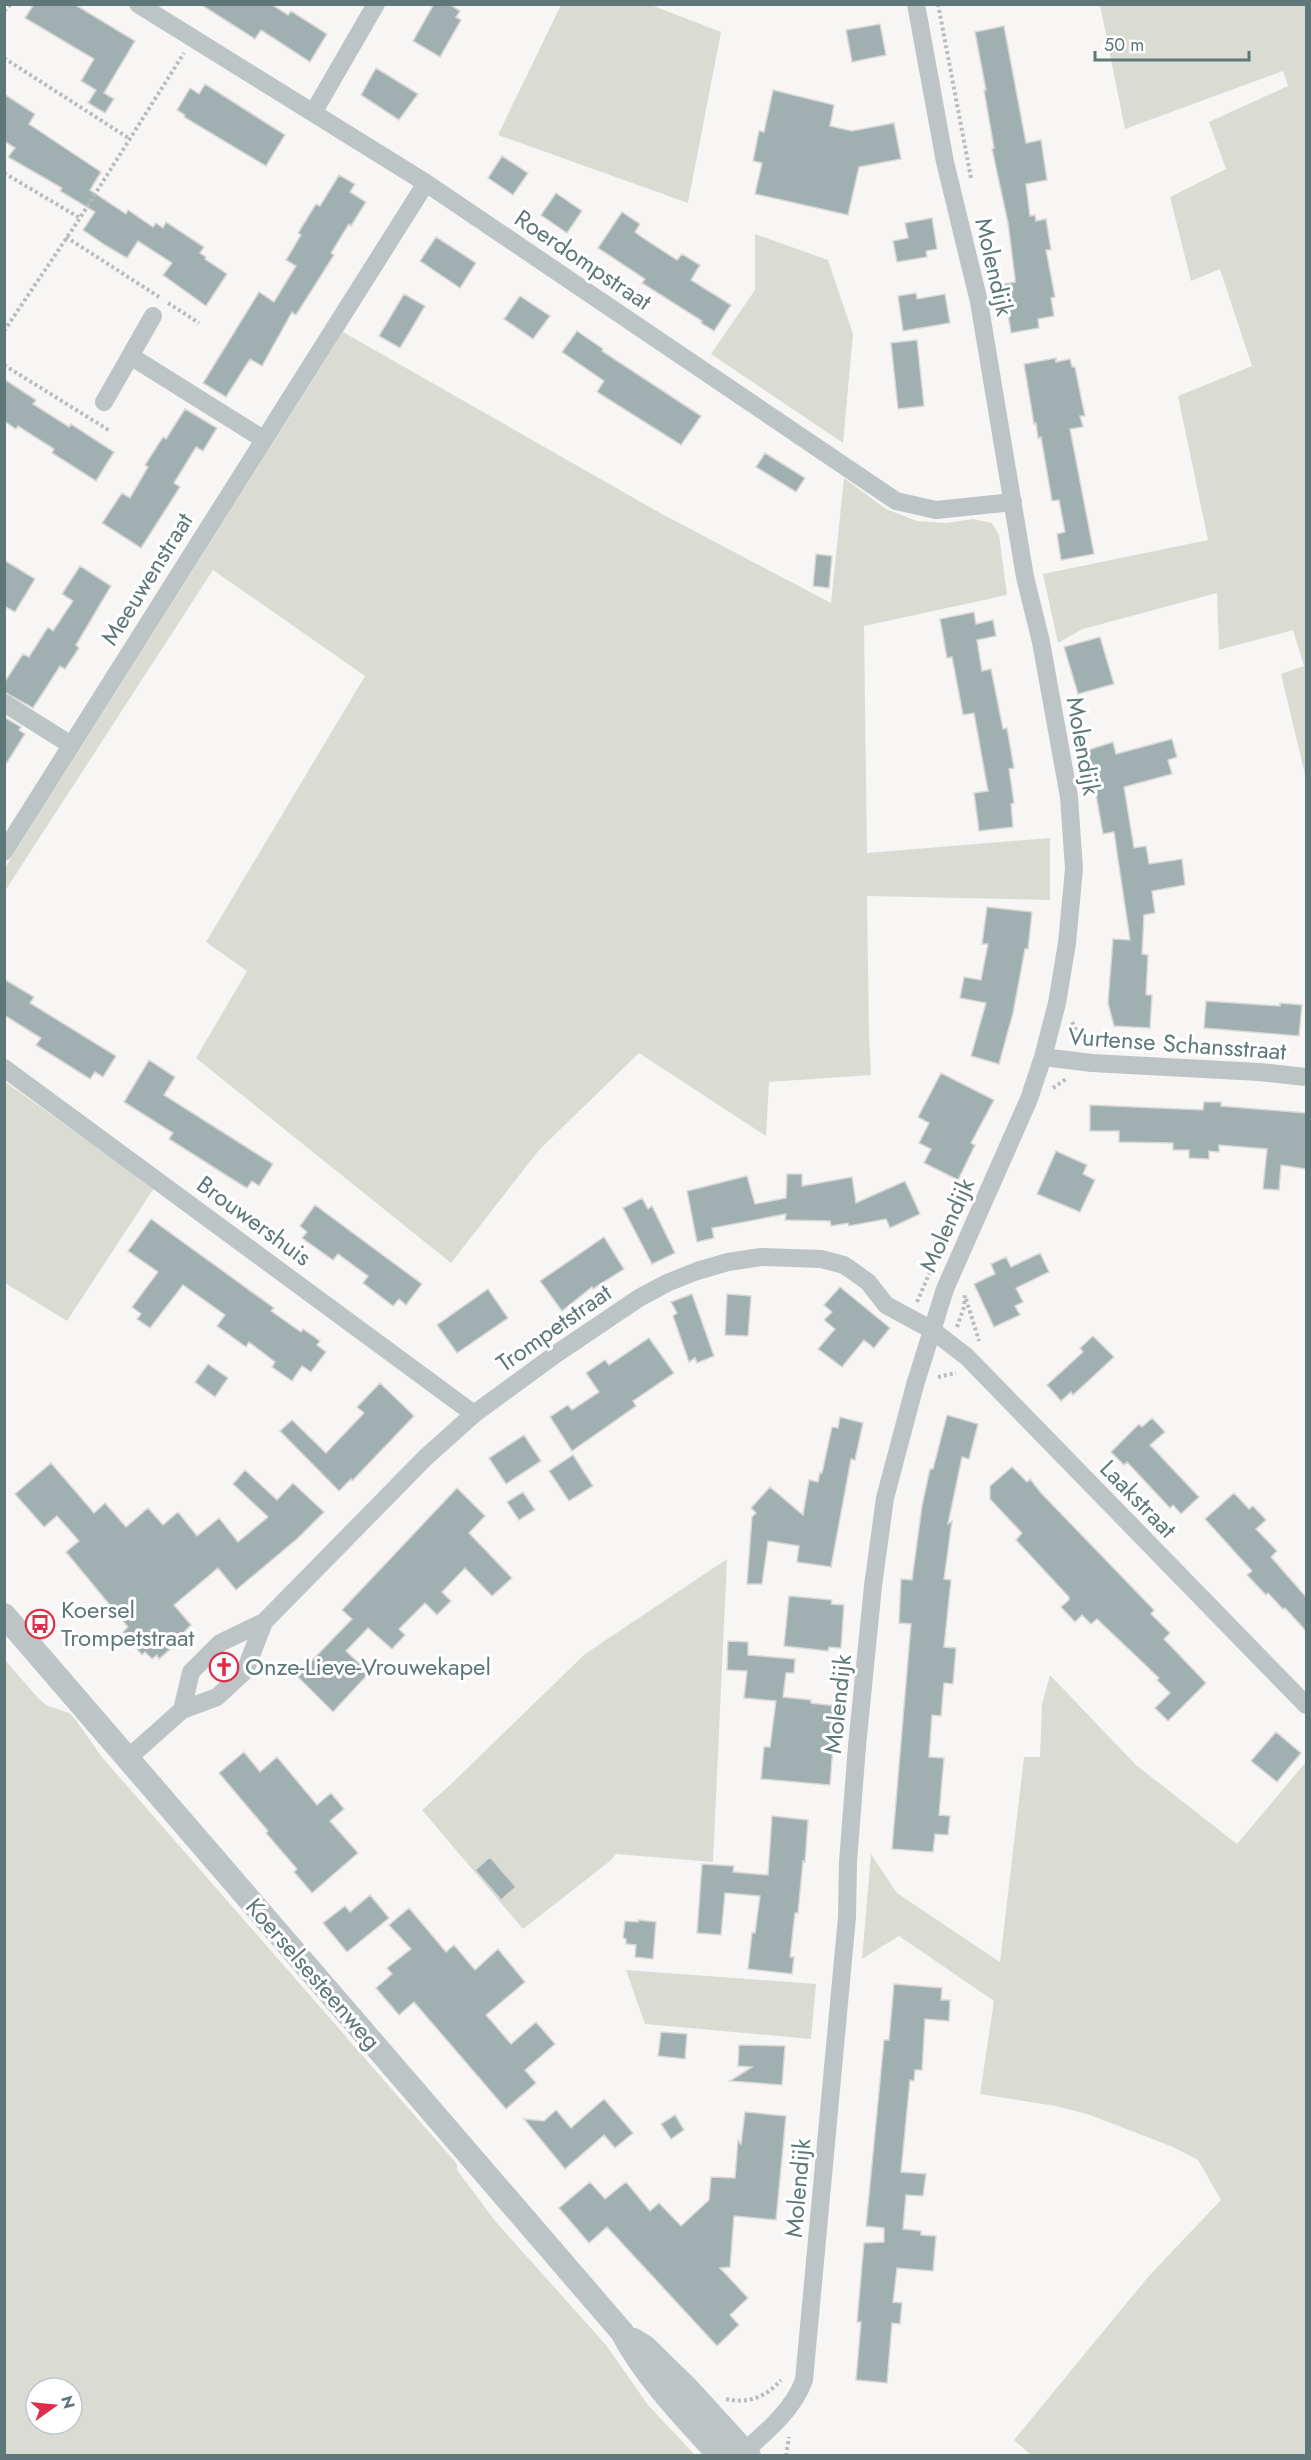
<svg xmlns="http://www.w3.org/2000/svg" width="1311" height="2460" viewBox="0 0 1311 2460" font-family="Jost,sans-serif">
  <rect width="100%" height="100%" fill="#f7f6f5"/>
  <path fill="#dadcd4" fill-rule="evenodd" d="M561,5h90l70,27 -33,171 -190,-68z
    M1100,5h206v774l-25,-105 23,-8 -11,-36 -74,20 -2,-57 -134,36 -25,14 -15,-69 165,-34 -30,-144 74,-30 -32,-97 -29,12 -21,-84 56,-28 -17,-47 79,-36 -5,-15 -158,58z
    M755,234l73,26 25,74 -10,109 -132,-89 44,-64z
    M343,332l319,182 169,89 13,-125 42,31 31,12 30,2 26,-4 19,4 7,12 8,60 -143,31 3,227 183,-15v62l-183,-4 2,138 2,41 -102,7 -3,54 -127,-83 -100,97 -88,113 -255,-205 51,-87 -41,-29 159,-266 -152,-106 -208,321v-23z
    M4,1081l150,107 -87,133 -62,-38z
    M727,1559l-14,303 -97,-8 -6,7 -87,68 -101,-119 28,-25 135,-131z
    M5,1660l34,39 7,6 23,8 7,7 25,36 356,408v6l39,52 110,123 42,60 47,50h-690zM36,2388h36v36h-36z
    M1050,1675l86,90 101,79 69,-82v693h-275l-17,-15 134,-163 73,-77 -23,-40 -25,-13 -83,-32 -34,-9 -76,-12 14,-93 -95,-65 -37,23 9,-105 26,39 103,69 24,-205h16l2,-53z
    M626,1970l190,14 -5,55 -166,-15z"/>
  <path fill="#a0b0b0" stroke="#d9d8d7" stroke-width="1.5" d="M34,4h40l61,37 -31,52 10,6 -9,14 -17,-10 8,-13 -15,-9 13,-22 -69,-41z
    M200,4h71l17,11 3,-4 36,23 -17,28 -49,-32 -6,9z
    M434,4h15l11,7 -4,6 5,3 -21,37 -27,-16z
    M880,24l6,31 -34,7 -6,-32z
    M1004,26l22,117 15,-3 6,40 -21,4 4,32 5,-1 1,6 10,-2 5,31h-5l9,47 -4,1 3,18 -16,3 1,9 -28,5 -8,-49 12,-2v-4l-7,-55 -16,-74 2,-1 -10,-58h2l-11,-58z
    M376,68l42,26 -19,26 -38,-25z
    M205,84l80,51 -19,31 -82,-49 1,-2 -8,-5 13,-22 9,6z
    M773,90l61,15 -4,21 22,5 42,-8 7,36 -42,8 -11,48 -93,-21 7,-31 -9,-2 6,-30 5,1z
    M4,94l31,20 -6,10 72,48 -11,18 36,24 2,-4 25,17 3,-4 7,5 3,-6 38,25 -4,6 6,4 -1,2 22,15 -21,32 -43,-31 9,-12 -34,-22 -11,17 -22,-13 -22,-15 12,-18 -35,-21 2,-3 -54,-31 7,-9 -11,-7z
    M502,156l26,17 -15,22 -25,-17z
    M339,175l16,9 -5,8 16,10 -15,24 -2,-2 -18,29 3,2 -38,60 -4,-3 -30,54 -12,-7 -24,38 -23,-14 56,-91 15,10 22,-36 -10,-6 15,-25 -3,-2 18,-29 4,2z
    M556,193l26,18 -15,22 -26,-18z
    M622,212l18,12 -5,8 8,6 34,22 5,-6 18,11 -9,15 40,25 -17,26 -13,-8 1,-2 -60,-38 3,-4 -47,-31z
    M932,218l5,31 -11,2 1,6 -30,5 -4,-21 15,-3 -3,-15z
    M436,237l40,26 -16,25 -40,-27z
    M916,293l1,6 28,-5 5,29 -47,8 -5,-35z
    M404,294l21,12 -25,42 -21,-12z
    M520,296l30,20 -17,23 -29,-20z
    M577,331l26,18 -1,2 99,65 -20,29 -84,-53 7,-11 -42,-29z
    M917,340l7,66 -26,3 -7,-66z
    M1056,358v4l14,-3 2,8h3l7,35 3,14h-5l3,11 -13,2 24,125 -33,6 -4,-26 8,-2 -6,-32 -7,1 -11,-64 -3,1 -2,-15 -2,1 -10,-60z
    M4,379l32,21 -3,4 36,23 2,-3 43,28 -18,29 -44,-28 2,-4 -36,-23 -2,3 -12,-8z
    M185,409l32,19 -14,23 -7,-4 -22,36 6,4 -39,61 -39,-25 20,-30 8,5 18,-31 -3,-2 18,-28 3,2z
    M765,453l40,25 -9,14 -40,-25z
    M816,554l16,2 -3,32 -16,-2z
    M4,560l31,19 -20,33 -11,-6z
    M80,566l31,20 -35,59 3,3 -14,21 -5,-3 -27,42 -29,-16v-9l19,-29 6,3 19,-30 5,4 20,-30 -11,-7z
    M974,612l2,12 17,-4 3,16 -19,4 5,31 9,-2 12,60 4,-1 7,40 -5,1 5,34 -3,1 2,23 -34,4 -5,-38 14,-2 -14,-78 -11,2 -11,-58 -5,1 -7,-39z
    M1100,637l14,47 -36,10 -14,-47z
    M4,717l17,10 -2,3 6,4 -21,33z
    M1172,739l5,18 -9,3 4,14 -48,13 10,61 12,-2 3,18 33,-5 3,26 -33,6 3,22 -11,2 -2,39 6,1 -2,40h6l-2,33 -36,-2 -6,-23 5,-64 17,1 -16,-108 -11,2 -15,-84 25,-8 3,12z
    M987,907l45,5 -4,37h-3l-12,64 -14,51 -28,-8 15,-53 -26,-5 4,-21 17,3 7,-36h-6z
    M4,979l30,18 -4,6 86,53 -13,21 -8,-5 -5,7 -54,-34 5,-7 -37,-23z
    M1206,1001l74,5v-3l22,2 -3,31 -95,-8z
    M149,1060l26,17 -11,18 109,69 -14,22 -7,-5 -5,7 -7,-4 -71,-45 4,-6 -49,-31z
    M941,1073l53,27 -23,43 4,2 -17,35 -34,-17 7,-14 -12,-6 10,-20 -11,-6z
    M1204,1102h17v4l85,7v56l-25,-4 -2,25 -16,-1 4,-40 -48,-4v7l-10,-1v8l-20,-1v-8h-16v-7l-54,-1v-11h-29v-26l113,5z
    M1056,1151l31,14 -4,9 12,6 -15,32 -43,-18z
    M787,1174h15v12l50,-9 4,26 49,-22 15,33 -30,14 -4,-9 -37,7 -1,-3 -17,3 -1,-5 -45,-1 1,-6 -74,14 2,10 -17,4 -10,-51 60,-15 8,28 31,-6z
    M642,1198l6,11 4,-3 23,47 -23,11 -29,-56z
    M315,1205l107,79 -16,21 -7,-6 -6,7 -30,-23 5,-7 -30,-22 -5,6 -31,-22 5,-6 -7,-6z
    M151,1219l123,89 -3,3 30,21 2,-3 17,12 -3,4 9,7 -15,20 -9,-6 -10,15 -20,-14 3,-5 -26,-20 -3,5 -29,-21 8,-11 -42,-30 -33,43 -13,-9 4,-5 -9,-7 26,-35 -30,-21z
    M604,1237l20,32 -31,20 -1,-2 -30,24 -22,-30z
    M1040,1253l9,19 -33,16 7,14 -8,4 5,9 -26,12 -20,-43 21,-10 -4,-10 15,-7 5,10z
    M840,1287l50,41 -16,20 -10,-8 -22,27 -24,-18 17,-20 -11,-9 8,-8 -8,-7z
    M488,1289l20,29 -51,35 -20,-28z
    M692,1294l22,62 -17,7 -2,-5 -6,4 -16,-46 4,-3 -6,-11z
    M727,1294l24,2 -3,40 -23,-1z
    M1093,1336l21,21 -41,38 -2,-3 -10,9 -14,-16 36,-33 -3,-4z
    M649,1338l25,35 -41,28 3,5 -64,45 -22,-34 18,-12 4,5 27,-18 -13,-19 19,-13 4,5z
    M208,1364l20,14 -13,19 -20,-15z
    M380,1383l34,33 -62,65 -1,-2 -12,12 -59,-60 12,-11 34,33 38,-40 -7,-6z
    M947,1415l31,9 -9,35 -7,-2 -14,67 4,-3 -8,58 7,1 -7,67 12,1 -3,36 -9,-1 -3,33 -9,-1 -3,42 15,1 -5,57 11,1 -2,19 -13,-1 -2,18 -41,-3 19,-225 -12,-1 2,-44 11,1 10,-74 8,-37h3z
    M840,1417l23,6 -8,37 -4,-1 -20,108 -34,-5 2,-16 -31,-5 -6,43h-15l5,-67 4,-4 -5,-5 19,-21 33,28 6,-35 9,2 2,-10 2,1 10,-46 6,1z
    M1152,1418l13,14 -15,13 49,52 -18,17 -8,-9 -3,3 -43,-46 -3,3 -13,-13 28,-28 3,3z
    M524,1435l17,26 -35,23 -17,-26z
    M573,1455l20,31 -24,15 -20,-30z
    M51,1463l43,50 11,-10 21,24 22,-19 15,17 15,-13 19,24 22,-18 19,24 30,-25 -35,-33 12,-14 32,30 16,-17 31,29 -26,26 -62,52 -18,-22 -44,37 17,20 -9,9 2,3 -25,22 -2,-4 -5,4 -7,-7 -3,3 -19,-23 5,-5 -62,-75 13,-11 -22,-25 -13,11 -29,-33z
    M1012,1467l15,15 3,-3 11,14 113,117 -3,4 19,19 -6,6 42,44 -38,38 -13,-13 15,-15 -13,-13 2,-2 -62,-59 -6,5 -9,-9 -7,7 -14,-15 8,-7v-3l-53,-57 6,-7 -32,-34v-13z
    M457,1488l28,28 -16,17 43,45 -20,18 -27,-28 -23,24 9,9 -14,14 -12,-12 -26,26 6,6 -13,14 -24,-21 -22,23 23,22 -36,39 -36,-36 55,-57 -10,-9z
    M523,1492l12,18 -16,10 -12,-18z
    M1234,1493l15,16 4,-3 13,14 -10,9 21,22 -6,6 35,40v34l-21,-23 -2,1 -15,-16 -2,2 -19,-20 5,-4 -47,-52z
    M789,1596l43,4 -1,4 13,1 -3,43 -12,-1 -1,4 -44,-5z
    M728,1641l20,1v13l47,4 -1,14h-8l-3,24 28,3v3l25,3 -6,79 -69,-6 3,-32h6l6,-46 -32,-3 3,-27 -20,-1z
    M1276,1732l25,21 -24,29 -26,-21z
    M244,1752l16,20 17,-15 40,48 14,-12 13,16 -14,12 28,32 -46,40 -18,-21 3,-3 -31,-36 2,-2 -49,-58z
    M772,1816l36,4 -3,42 -2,-1 -5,52h-3l-5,44h4l-2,17 -44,-5 4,-36h3l5,-37 -35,-3 -4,42 -24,-2 5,-69 32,2 -1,6 35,3z
    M490,1857l26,30 -15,13 -26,-30z
    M370,1895l19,23 -42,34 -24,-29 22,-17 5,6z
    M409,1908l37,44 8,-7 21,25 23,-21 27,33 -39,33 25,29 25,-22 19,22 -30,26 11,13 -30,26 -92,-107 -15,13 -23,-27 16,-14 -5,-6 24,-19 -22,-24z
    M638,1920l18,2 -3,37 -18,-2 1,-12 -10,-1v-5l-3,-1 2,-17 13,1z
    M894,1984l48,4 -1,12h9l-1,21 -24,-2 -3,51h-7l-1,11 -4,-1 -9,92 25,2 -3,22 -17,-1 -3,34 18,2v4l15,1 -3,35 -36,-3 -4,34 9,1 -2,21 -8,-1 -5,60 -31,-3 5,-58h-4l7,-79 20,-1v-14l-18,-2 18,-186h5z
    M661,2032l26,2 -2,25 -27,-3z
    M739,2045l46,1 -3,39 -52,-4 22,-14 -14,-1z
    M604,2099l29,34 -18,15 -11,-13 -39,34 -41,-50 20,2 12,-11 15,18z
    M745,2112l41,4 -10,104 -42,-4 -4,51 -10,1 28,30 -18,17 9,10 -22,21 -110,-119 -18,16 -30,-35 31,-26 15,17 21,-17 24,29 9,-8 22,23 28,-26 2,-23 24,1 3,-38 3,4z
    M675,2115l9,15 -13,9 -10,-15z"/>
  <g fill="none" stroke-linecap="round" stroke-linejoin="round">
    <path stroke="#b7bdbd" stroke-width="4" stroke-dasharray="3 3" stroke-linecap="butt" d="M938,4l33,174
      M4,11l7,-7
      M4,58l126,81
      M4,173l76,45
      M66,237l93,60
      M168,303l31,20
      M4,331l76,-113 104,-165
      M4,365l106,66
      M1072,1022l8,16 7,5
      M1053,1088l13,-9
      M966,1299l13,42
      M917,1302l16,-37
      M957,1327l7,-20 1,-13
      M938,1377l18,-4
      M726,2399c22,5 40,-2 55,-19
      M786,2456l3,-19"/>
    <path stroke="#bcc4c5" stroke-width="18" d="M138,4l288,179 470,318 40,9 77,-8
      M313,113l63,-109
      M132,357l131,82
      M104,402l49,-86
      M4,703l67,42
      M4,852l422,-669
      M1043,1057l49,6 167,9 47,5
      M4,1068l470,346
      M182,1710l9,-38 29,-29 44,-21 161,-164 49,-44 82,-60 83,-56 28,-15 30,-12 31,-9 33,-5 60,2 23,6 24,17 18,23 46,25 35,27 339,348
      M127,1759l55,-49 35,-13 28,-26 19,-49
      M739,2456c25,-22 54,-45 65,-76l43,-463 1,-55 9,-116 16,-160 12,-88 30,-113 30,-96 84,-190 14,-42 14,-54 10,-60 7,-74 -5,-72 -28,-155 -16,-65 -46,-275 -34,-140 -29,-158"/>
    <path stroke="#bcc4c5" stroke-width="24" d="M4,1615l618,717c25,47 62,84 98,124
      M634,2340l11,7 42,41 62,68"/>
  </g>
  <defs>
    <g id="bus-ring" transform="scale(1.5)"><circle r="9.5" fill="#fff" stroke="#df2d4a" stroke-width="1.5"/><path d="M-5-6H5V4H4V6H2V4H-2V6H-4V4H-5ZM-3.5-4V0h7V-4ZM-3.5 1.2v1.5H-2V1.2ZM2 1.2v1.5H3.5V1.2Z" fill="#df2d4a"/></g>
    <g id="church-ring" transform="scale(1.5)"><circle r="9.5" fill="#fff" stroke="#df2d4a" stroke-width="1.5"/><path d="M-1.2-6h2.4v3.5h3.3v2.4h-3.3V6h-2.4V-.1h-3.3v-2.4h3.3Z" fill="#df2d4a"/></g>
  </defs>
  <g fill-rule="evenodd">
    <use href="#bus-ring" x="40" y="1624"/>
    <use href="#church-ring" x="224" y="1667"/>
  </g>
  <g text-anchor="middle" stroke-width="6" stroke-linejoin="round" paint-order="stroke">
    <g font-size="24" fill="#5e7879" stroke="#fff">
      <text transform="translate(583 260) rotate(34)" y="8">Roerdompstraat</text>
      <text transform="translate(994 267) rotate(77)" y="8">Molendijk</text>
      <text transform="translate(147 579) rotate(-58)" y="8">Meeuwenstraat</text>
      <text transform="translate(1083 746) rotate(80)" y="8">Molendijk</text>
      <text transform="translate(1177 1044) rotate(4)" y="8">Vurtense Schansstraat</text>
      <text transform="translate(254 1221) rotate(36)" y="8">Brouwershuis</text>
      <text transform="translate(947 1225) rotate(-66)" y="8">Molendijk</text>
      <text transform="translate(554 1328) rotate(-35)" y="8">Trompetstraat</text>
      <text transform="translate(1138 1499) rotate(46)" y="8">Laakstraat</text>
      <text transform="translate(838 1704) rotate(-84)" y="8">Molendijk</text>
      <text transform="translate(313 1974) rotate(49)" y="8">Koerselsesteenweg</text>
      <text transform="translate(798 2188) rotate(-85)" y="8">Molendijk</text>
    </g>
    <g font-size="24" fill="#5e7879" stroke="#fff" text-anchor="start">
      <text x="61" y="1618">Koersel<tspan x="61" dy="28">Trompetstraat</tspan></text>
      <text x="245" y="1675">Onze-Lieve-Vrouwekapel</text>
    </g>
  </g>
  <rect width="1311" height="2460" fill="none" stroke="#5e7879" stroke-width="12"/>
  <g transform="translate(54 2406) rotate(75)"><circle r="28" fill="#ffffff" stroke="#bfc9c9" stroke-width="1.5"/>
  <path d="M0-4.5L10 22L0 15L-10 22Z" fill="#df2d4a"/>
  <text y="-9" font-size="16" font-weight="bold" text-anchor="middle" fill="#5e7879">N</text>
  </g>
  <path d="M1095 51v9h154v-9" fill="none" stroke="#5e7879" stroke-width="3"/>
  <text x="1104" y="51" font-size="18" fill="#5e7879" stroke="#ffffff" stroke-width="4.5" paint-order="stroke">50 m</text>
</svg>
